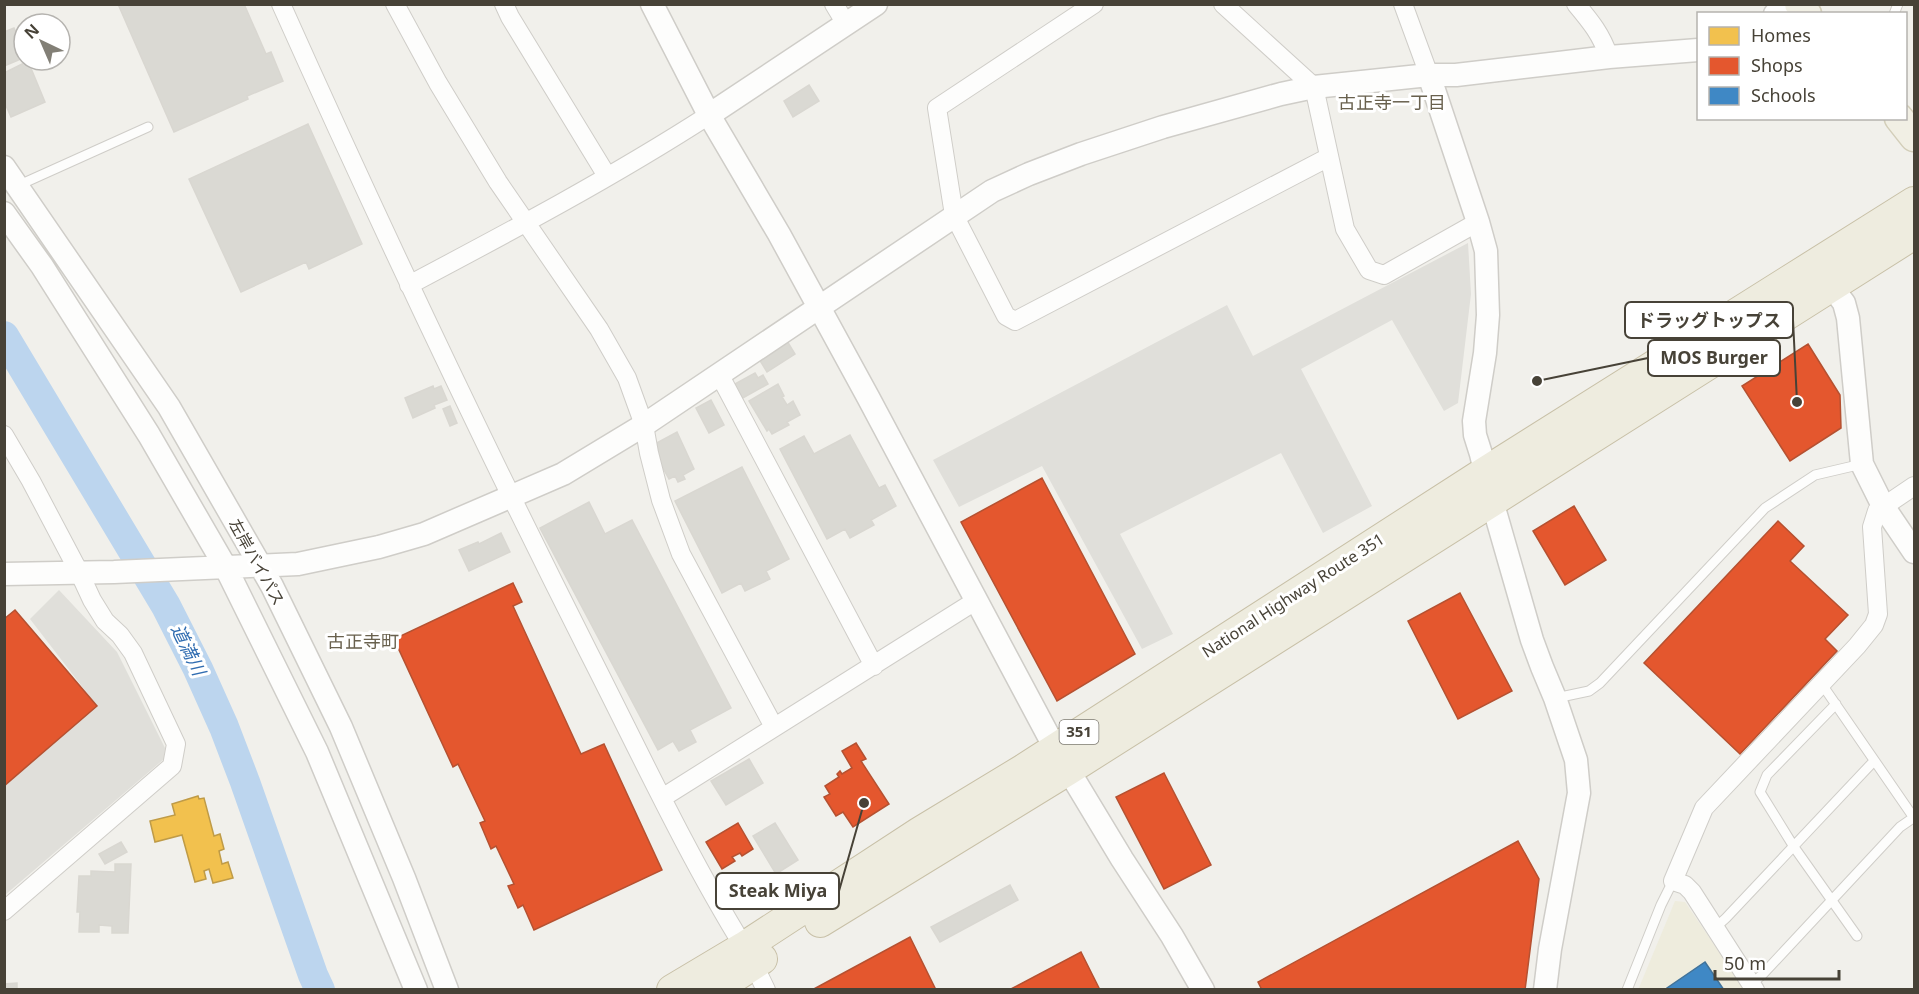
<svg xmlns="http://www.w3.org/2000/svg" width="1919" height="994" viewBox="0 0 1919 994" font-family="'Noto Sans','Noto Sans JP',sans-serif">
  <rect width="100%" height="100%" fill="#f1f0eb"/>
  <path fill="#eeecdd" d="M1675,901l10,1 60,88h-107z"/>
  <path fill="#e0dfda" d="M1468,243l3,51 -13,109 -14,8 -52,-91 -91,49 71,137 -49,27 -42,-80 -161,81 53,100 -31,15 -100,-183 -83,41 -26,-47 294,-155 26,51z
    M59,590l58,62 48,96 -1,11 -159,136v-109l92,-80 -67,-87z"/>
  <path fill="#f2c14e" stroke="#bf9b47" stroke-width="1.5" d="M198,796l1,3 5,-1 10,38 6,-2 4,15 -5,2 3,13 6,-2 5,16 -20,5 -4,-14 -5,2 2,8 -11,3 -13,-47 -27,7 -5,-21 25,-6 -3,-11z"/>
  <path fill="#e4572e" stroke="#b55131" stroke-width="1.5" d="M1808,344l32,51 1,33 -51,33 -48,-75z
    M1042,478l93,176 -78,47 -96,-179z
    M1574,506l32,54 -41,25 -32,-54z
    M1778,521l26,25 -14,15 58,54 -23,24 12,12 -97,103 -96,-91z
    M513,583l9,19 -9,4 68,148 23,-10 58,126 -128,60 -11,-25 -5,3 -10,-22 6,-2 -18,-38 -5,3 -11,-26 5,-2 -27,-57 -5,3 -59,-128z
    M1460,593l52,98 -54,28 -50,-98z
    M15,610l82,96 -93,80v-167z
    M856,743l10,16 -5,2 28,43 -36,23 -10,-15 -7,4 -12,-19 6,-3 -5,-8 14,-9 -2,-3 3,-3 2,3 10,-6 -10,-17z
    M1164,773l47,92 -47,24 -48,-92z
    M738,823l15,26 -11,7 -2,-3 -8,4 3,4 -13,8 -16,-27z
    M1518,841l21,38 -14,111h-263l-4,-8z
    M910,937l26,53h-124z
    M1081,952l19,38h-91z"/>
  <path fill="#3f88c5" stroke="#41739a" stroke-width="1.5" d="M1705,962l19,28h-56l-1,-2z"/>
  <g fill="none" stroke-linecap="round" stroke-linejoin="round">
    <path stroke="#bcd5ee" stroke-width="30" d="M4,336l162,270 32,63 26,58 21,55 68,193 7,15"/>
  </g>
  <path fill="#dad9d3" stroke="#d9d7d1" stroke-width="1.5" d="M118,4h126l22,50 5,-2 12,29 -36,15 1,3 -74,33z
    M14,28l3,7 -3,1 9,22 -19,8v-34z
    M28,61l17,41 -34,15 -7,-16v-28z
    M809,85l10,16 -26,16 -9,-16z
    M308,124l54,120 -53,25 -3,-7 -65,30 -52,-113z
    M787,341l8,13 -28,18 -8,-13z
    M755,373l3,5 5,-3 5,9 -27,15 -8,-14z
    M778,384l6,12 -2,1 5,8 6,-4 7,14 -13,7 2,3 -17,9 -3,-5 -2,2 -18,-30z
    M433,386l1,3 7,-3 6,14 -13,5 1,3 -22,10 -8,-20z
    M711,400l13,25 -15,8 -13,-25z
    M450,406l7,17 -7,3 -7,-17z
    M677,432l17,37 -11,6 2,4 -7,3 -3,-6 -6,3 -18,-33z
    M850,435l29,53 6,-3 11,21 -25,14 3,5 -24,13 -5,-9 -18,10 -47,-90 24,-13 10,18z
    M742,467l47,92 -23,12 4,8 -25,12 -4,-8 -19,10 -47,-92z
    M589,502l16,32 27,-14 99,188 -41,22 6,12 -17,9 -6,-10 -15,9 -118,-222z
    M501,533l9,19 -41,19 -10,-21 19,-8 1,2z
    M749,759l14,24 -37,22 -15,-24z
    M775,823l23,37 -22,14 -23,-38z
    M121,842l6,10 -22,12 -6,-10z
    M115,864h16l-3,69h-16v-7l-13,-1v7h-20l1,-20h-3l2,-36h12v-5l24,1z
    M1010,885l8,15 -78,42 -9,-15z
    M17,983v7h-13v-6z"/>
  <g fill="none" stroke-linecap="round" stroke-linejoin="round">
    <g stroke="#cfcdc8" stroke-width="11">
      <path id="service" d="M1894,14l4,-10
        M17,186l131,-59
        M1821,683l93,135
        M1556,698l33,-7 11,-8 165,-175 50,-33 47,-11
        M1836,704l-69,71 -7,17 34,55 63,89
        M1716,927l10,-9 148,-157
        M1752,983l10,-8 138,-148 13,-9
        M1627,990l34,-85 12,-24"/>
    </g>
    <g stroke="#cfcdc8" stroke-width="20">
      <path id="minor" d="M281,4c98,219 200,435 308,649 50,98 97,200 155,294
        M395,4l43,79 60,99 101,147 28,49 17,47 5,28 12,47 20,54 93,173
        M504,4l6,13 97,159
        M834,4l12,20
        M1094,4l-157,104 17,107 52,101 9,5 314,-164
        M1223,4l91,83 31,142 24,41 15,5 94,-53
        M1403,4l26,71
        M1576,4c15,18 25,30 33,53
        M409,285c102,-54 204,-108 300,-170
        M719,374l155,292
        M4,435l27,46 48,91 13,28 13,21 15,14 13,18 43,91 -4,22 -168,145
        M662,798l315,-198
        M754,965l12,25
        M1755,990l-63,-98 -7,-7 -12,-4 31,-73 153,-162 17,-21 4,-11 -6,-87 5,-16 37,-25"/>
    </g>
    <g stroke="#cfcdc8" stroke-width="25">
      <path id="tertiary" d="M652,4l57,111 70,119 89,163 187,351 67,111 50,77 31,54
        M1775,14l10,-10
        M1429,75l49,147 8,29 2,64 -3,38 -11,68 1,14 6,19 11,47 40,139 10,27 13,31 21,62 3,33 -29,156 -5,41
        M709,115l167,-111
        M4,167l165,240 103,179 69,141 63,151 43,112
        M4,213l38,53 107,169 77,133 91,184 99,238
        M1832,287l12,16 4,15 14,146 21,42 31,46
        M4,574l110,-2 184,-8 81,-17 45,-13 139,-60 81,-49 348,-234 37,-17 52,-20 82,-27 118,-33 33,-7 115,-12h27l153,-18 89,-7"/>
    </g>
    <g stroke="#d3ceb9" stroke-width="31">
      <path id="primary" d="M1799,4l8,10
        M1899,118l15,19"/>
    </g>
    <g stroke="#c8c0a7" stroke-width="32">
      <path id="trunk" d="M820,922l248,-152 846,-536
        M672,990l72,-43 176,-115 104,-63 461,-297 429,-270
        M714,990l48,-31"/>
    </g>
    <use href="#service" stroke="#fdfdfc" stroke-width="9"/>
    <use href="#minor" stroke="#fdfdfc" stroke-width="18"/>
    <use href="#tertiary" stroke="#fdfdfc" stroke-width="22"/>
    <use href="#primary" stroke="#f1efe4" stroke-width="28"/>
    <use href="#trunk" stroke="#eeecdf" stroke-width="30"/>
  </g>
  <g text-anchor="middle" stroke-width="6" stroke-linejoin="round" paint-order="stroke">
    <rect fill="#fff" stroke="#7e7b73" stroke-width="1.5" x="1059.5" y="720" width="39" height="24" rx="4.5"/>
    <g font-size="15" font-weight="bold" fill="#474237">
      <text x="1079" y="737">351</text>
    </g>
    <g font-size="16" fill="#474237" stroke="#fff">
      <text transform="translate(257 562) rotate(61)" y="6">左岸バイパス</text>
      <text transform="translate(1293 595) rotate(-33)" y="6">National Highway Route 351</text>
    </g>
    <g font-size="18" fill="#69614e" stroke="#fff">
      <text x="1392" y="109">古正寺一丁目</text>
      <text x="363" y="648">古正寺町</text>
    </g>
    <g font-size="18" font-style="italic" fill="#316db1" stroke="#fff">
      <text transform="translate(188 650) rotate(64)" y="6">道満川</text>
    </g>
  </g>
  <path fill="none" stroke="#474237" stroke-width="2" d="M1797 402L1793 320M1537 381L1648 358M864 803L839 891"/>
  <g fill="#474237" stroke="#fff" stroke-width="2">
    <circle cx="1797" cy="402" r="6"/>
    <circle cx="1537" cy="381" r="6"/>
    <circle cx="864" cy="803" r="6"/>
  </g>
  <g fill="#fff" stroke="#474237" stroke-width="2">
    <rect x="1625" y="302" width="168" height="36" rx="6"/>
    <rect x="1648" y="340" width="132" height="36" rx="6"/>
    <rect x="716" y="873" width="123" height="36" rx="6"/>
  </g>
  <g font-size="18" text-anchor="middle" font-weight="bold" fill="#474237">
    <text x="1709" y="327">ドラッグトップス</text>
    <text x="1714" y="364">MOS Burger</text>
    <text x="778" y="897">Steak Miya</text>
  </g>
  <rect width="1919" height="994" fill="none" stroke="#474237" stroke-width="12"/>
  <rect x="1697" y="12" width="210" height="108" fill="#ffffff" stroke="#b5b3af" stroke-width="1.5"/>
  <rect x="1709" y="27" width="30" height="18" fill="#f2c14e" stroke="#b5b3af" stroke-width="1.5"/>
  <text x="1751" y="42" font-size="18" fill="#474237">Homes</text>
  <rect x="1709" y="57" width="30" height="18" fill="#e4572e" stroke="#b5b3af" stroke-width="1.5"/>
  <text x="1751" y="72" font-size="18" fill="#474237">Shops</text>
  <rect x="1709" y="87" width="30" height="18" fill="#3f88c5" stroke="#b5b3af" stroke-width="1.5"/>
  <text x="1751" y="102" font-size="18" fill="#474237">Schools</text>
  <g transform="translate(42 42) rotate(316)"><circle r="28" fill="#ffffff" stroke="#b5b3af" stroke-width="1.5"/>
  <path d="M0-4.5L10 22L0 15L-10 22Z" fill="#827f76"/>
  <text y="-9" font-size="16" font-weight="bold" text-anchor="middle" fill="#474237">N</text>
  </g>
  <path d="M1715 970v9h124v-9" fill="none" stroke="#474237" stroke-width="3"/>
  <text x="1724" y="970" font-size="18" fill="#474237" stroke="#ffffff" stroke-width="4.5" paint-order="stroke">50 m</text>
</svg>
